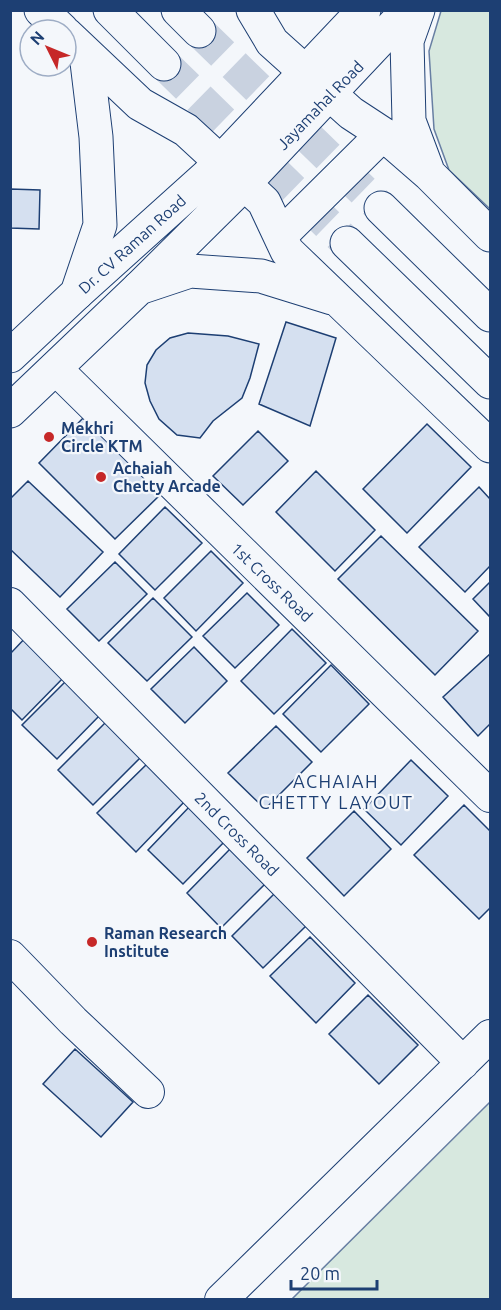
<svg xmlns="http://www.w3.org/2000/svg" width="501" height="1310" viewBox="0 0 501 1310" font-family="Ubuntu,sans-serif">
  <rect width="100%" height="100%" fill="#f4f7fb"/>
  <path fill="#d7e8df" stroke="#687fa3" stroke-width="1.5" d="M441,11h49v198l-41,-39 -15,-41 -5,-78z
    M490,1102v197h-198z"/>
  <path fill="#d5e0f0" stroke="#1d3f73" stroke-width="1.5" d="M10,189l30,1 -1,39 -29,-1z
    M286,322l50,16 -26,88 -51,-22z
    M188,333l40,3 31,8 -9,34 -8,20 -29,23 -13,17 -23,-3 -18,-16 -9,-18 -5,-18 2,-18 9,-15 14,-12z
    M87,414l77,77 -49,48 -76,-76z
    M427,424l44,43 -64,66 -44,-44z
    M258,431l30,30 -45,44 -30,-29z
    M316,471l59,59 -40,41 -59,-59z
    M28,481l75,71 -43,45 -50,-48v-50z
    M479,487l11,12v67l-25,26 -46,-45z
    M165,507l37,36 -47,47 -36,-36z
    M381,536l97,95 -43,44 -97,-96z
    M211,551l32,32 -47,48 -32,-33z
    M115,562l32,32 -48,47 -32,-32z
    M490,582v35l-17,-18z
    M247,593l32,32 -44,43 -32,-32z
    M153,598l39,39 -45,44 -39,-38z
    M292,629l34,34 -52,51 -33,-33z
    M28,635l39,39 -45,46 -12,-12v-54z
    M194,647l33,34 -42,42 -34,-34z
    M490,654v70l-12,12 -35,-39z
    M331,665l38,39 -48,48 -38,-38z
    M66,681l34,34 -43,44 -35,-34z
    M108,720l35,35 -50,50 -35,-35z
    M276,726l36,36 -47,47 -37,-36z
    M411,760l37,36 -47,49 -37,-36z
    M148,763l38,37 -50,52 -39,-39z
    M191,805l36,34 -44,45 -35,-34z
    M464,805l26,26v77l-11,11 -65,-64z
    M354,811l37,38 -47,47 -37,-38z
    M230,849l35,35 -44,44 -34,-35z
    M275,893l32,32 -44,43 -31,-32z
    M310,937l45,46 -39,40 -46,-47z
    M368,995l50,50 -39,39 -50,-50z
    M75,1049l58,53 -32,35 -58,-53z"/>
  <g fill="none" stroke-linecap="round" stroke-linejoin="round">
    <path stroke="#c9d2e0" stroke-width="33" stroke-dasharray="33 16" stroke-linecap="butt" d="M199,31l182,177
      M164,64l183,179"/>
    <g stroke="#1d3f73" stroke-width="34">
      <path id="minor" d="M55,368l435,428
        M10,604l453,459
        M10,956l63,65 75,71
        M221,1300l269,-264"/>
    </g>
    <g stroke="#1d3f73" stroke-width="35">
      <path id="major" d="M139,288l106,-105 163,-173
        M77,293l130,-117 157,-166"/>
    </g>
    <g stroke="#1d3f73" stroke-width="35">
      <path id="highway" d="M41,10l21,20
        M110,10l54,54
        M178,10l21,21
        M253,10l19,32 79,71 32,21 46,40 61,61
        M418,10l-11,31 2,80 18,48
        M66,34l74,70 46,26 78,72 23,49 203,195
        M381,208l109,107
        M280,236l103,-102
        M347,243l143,139
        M10,356l67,-63 23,-68 -4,-88 -10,-83
        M10,411l129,-123 51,-17 71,5 71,22"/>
    </g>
    <use href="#minor" stroke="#f4f7fb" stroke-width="32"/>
    <use href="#major" stroke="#f4f7fb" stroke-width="33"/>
    <use href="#highway" stroke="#f4f7fb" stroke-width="33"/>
  </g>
  <g fill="#c62828" stroke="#f4f7fb" stroke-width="2">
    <circle cx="49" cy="437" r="6"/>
    <circle cx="101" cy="477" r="6"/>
    <circle cx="92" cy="942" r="6"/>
  </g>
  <g text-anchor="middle" stroke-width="4.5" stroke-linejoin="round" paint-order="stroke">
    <g font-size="16" fill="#1d3f73" stroke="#f4f7fb">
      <text transform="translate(320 105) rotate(-46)" y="6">Jayamahal Road</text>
      <text transform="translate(132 244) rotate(-42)" y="6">Dr. CV Raman Road</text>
      <text transform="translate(272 582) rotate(44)" y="6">1st Cross Road</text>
      <text transform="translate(237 834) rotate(45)" y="6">2nd Cross Road</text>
    </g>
    <g font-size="16" font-weight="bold" fill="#1d3f73" stroke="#f4f7fb" text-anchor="start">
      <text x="61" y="434">Mekhri<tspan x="61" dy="18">Circle KTM</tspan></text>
      <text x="113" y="474">Achaiah<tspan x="113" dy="18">Chetty Arcade</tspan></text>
      <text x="104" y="939">Raman Research<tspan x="104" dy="18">Institute</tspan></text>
    </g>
    <g font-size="18" letter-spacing="1.5" fill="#1d3f73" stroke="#f4f7fb">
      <text x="336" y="788">ACHAIAH<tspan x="336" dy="21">CHETTY LAYOUT</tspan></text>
    </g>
  </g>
  <rect width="501" height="1310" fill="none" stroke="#1d3f73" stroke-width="24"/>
  <g transform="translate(48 48) rotate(313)"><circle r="28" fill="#f4f7fb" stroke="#9eadc5" stroke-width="1.5"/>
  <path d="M0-4.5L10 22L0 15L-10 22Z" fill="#c62828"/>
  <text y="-9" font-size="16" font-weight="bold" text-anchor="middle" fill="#1d3f73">N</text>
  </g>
  <path d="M291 1280v9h86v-9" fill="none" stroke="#1d3f73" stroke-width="3"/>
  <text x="300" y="1280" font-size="18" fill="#1d3f73" stroke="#f4f7fb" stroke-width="4.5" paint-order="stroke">20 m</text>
</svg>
